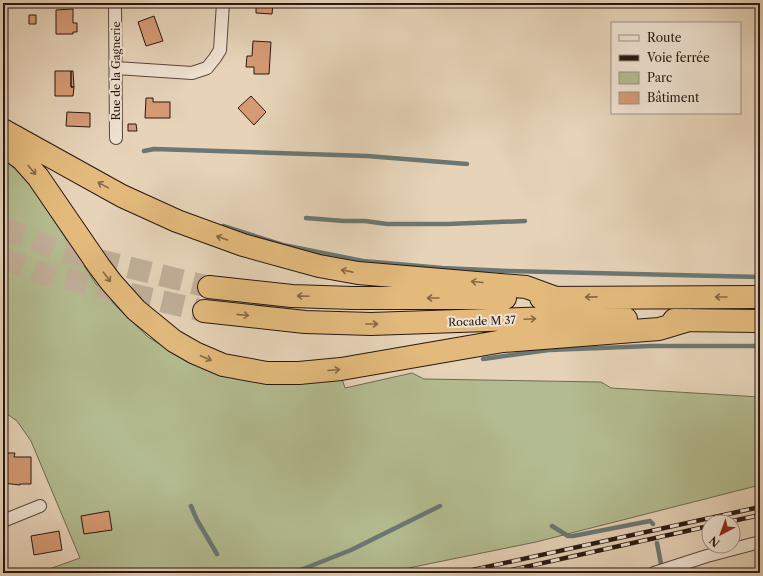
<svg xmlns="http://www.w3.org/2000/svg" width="763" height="576" viewBox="0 0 763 576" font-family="'Libre Caslon Text',serif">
  <rect width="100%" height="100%" fill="#e6d3b8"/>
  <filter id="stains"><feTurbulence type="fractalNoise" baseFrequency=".005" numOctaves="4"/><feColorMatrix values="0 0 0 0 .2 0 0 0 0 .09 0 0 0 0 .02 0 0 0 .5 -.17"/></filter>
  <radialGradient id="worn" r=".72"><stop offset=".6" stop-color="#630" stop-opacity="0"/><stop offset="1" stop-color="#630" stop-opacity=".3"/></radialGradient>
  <path fill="#b3bc90" stroke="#6e6a51" d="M3,158l23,20 70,106 22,24 30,29 31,19 163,23 3,9 67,-15 12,6 177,3 10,6 149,9v88l-224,57 -152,31h-346l42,-15 -49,-117 -14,-20 -14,-10z"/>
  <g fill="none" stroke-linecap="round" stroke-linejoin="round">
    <path stroke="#6b7773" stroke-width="4.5" d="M144,151l10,-2 213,7 100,8
      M306,218l38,3h21l22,3h60l78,-3
      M223,226l60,19 80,16 79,7 66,3 252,6
      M483,359l66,-9 102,-4h109
      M191,506l6,14 20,34
      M552,526l16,10h5l77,-15 3,3
      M657,543l4,21
      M293,573l58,-23 89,-44"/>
  </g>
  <path fill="#d69a75" stroke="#281812" d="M256,3h17l-1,11 -16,-1z
    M73,9v14h4v9h-4v2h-17v-24z
    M29,15h7v9h-7z
    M154,16l9,25 -17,5 -8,-24z
    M253,41l18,1 -2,32h-15v-7h-8l1,-11h5z
    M55,71h16v16h3l-1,9h-18z
    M71,71h2l1,16h-3z
    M251,96l15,16 -12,13 -16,-17z
    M146,98h7v4h17v16h-25z
    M67,112l23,1v14l-24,-1z
    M128,124h8l1,7h-9z
    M3,453h12l-1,4h17v27h-11v1l-17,-2z
    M109,511l3,19 -28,4 -3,-18z
    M59,531l3,19 -28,5 -3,-19z"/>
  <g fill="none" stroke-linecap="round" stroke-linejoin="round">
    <path stroke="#c0ae97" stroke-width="22" stroke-dasharray="22 11" stroke-linecap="butt" d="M3,228l59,23 147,36
      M3,258l38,15 163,38"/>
    <g stroke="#58473c" stroke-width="14">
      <path id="street" d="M115,3l1,135
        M116,68l76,5 15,-5 8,-10 5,-8 3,-47
        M3,521l37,-15
        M654,573l53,-17 53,-14"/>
    </g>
    <g stroke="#281812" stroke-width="24">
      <path id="highway" d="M3,130l119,66 55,25 66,24 76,21 39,7 168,14 30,11
        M3,145l19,14 16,18 61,89 12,16 25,28 38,31 21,12 28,12 44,8h32l42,-4 162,-28 156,-12 30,-9
        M209,287l83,9 61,2h152
        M541,298l219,-1
        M204,311l101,11 66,2 180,-6 75,1
        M674,320l86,1"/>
    </g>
    <use href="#street" stroke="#efe2d1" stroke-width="12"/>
    <use href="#highway" stroke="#e3ba7c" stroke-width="22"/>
    <g stroke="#281812" stroke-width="4.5">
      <path id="rail" d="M728,522l32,-7
        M459,573l301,-66
        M498,573l211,-47"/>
    </g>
    <use href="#rail" stroke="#efe2d1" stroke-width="3" stroke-dasharray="9" stroke-linecap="butt"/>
  </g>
  <defs><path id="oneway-shaft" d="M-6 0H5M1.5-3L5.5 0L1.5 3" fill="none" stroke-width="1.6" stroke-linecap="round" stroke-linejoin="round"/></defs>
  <g stroke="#866947">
    <use href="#oneway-shaft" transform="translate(32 170) rotate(50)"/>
    <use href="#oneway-shaft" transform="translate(103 185) rotate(-151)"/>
    <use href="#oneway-shaft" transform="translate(222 238) rotate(-161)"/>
    <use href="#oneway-shaft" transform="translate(347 271) rotate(-169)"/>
    <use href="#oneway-shaft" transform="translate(107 277) rotate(53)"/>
    <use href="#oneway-shaft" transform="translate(477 282) rotate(-175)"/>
    <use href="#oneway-shaft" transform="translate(303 296) rotate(-178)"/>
    <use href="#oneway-shaft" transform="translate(591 297) rotate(179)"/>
    <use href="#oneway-shaft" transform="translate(721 297) rotate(-180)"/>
    <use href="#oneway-shaft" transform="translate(433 298) rotate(180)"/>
    <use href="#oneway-shaft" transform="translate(243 315) rotate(6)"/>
    <use href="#oneway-shaft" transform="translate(530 319) rotate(-3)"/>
    <use href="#oneway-shaft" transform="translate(372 324)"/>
    <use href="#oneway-shaft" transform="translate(206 358) rotate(23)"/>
    <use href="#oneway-shaft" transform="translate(334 370) rotate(-5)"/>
  </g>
  <g text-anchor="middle" stroke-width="4" stroke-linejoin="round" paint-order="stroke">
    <g font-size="11" fill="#281812" stroke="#efe2d1">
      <text transform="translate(116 71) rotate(-90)" y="4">Rue de la Gagnerie</text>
      <text transform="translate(482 321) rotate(-2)" y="4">Rocade M 37</text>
    </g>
  </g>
  <rect width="763" height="576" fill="none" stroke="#e6d3b8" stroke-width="16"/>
  <rect x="4" y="4" width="755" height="568" fill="none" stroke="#281812" stroke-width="2"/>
  <rect x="8" y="8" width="747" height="560" fill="none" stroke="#281812"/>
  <rect x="611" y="22" width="130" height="92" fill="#efe2d1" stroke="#9f9185"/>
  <rect x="619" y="35" width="20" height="6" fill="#efe2d1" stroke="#9f9185"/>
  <text x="647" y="42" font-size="12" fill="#281812">Route</text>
  <rect x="619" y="55" width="20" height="6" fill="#281812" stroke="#9f9185"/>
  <text x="647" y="62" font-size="12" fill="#281812">Voie ferrée</text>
  <rect x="619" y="72" width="20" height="12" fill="#b3bc90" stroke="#9f9185"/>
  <text x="647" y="82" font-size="12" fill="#281812">Parc</text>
  <rect x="619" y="92" width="20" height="12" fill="#d69a75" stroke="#9f9185"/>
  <text x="647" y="102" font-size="12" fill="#281812">Bâtiment</text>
  <g transform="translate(721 534) rotate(221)"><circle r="19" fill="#efe2d1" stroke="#9f9185"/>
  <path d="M0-3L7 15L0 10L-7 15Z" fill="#8f2418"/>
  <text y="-6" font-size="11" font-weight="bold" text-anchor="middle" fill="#281812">N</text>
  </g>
  <rect width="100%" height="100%" filter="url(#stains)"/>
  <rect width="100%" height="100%" fill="url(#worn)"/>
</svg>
